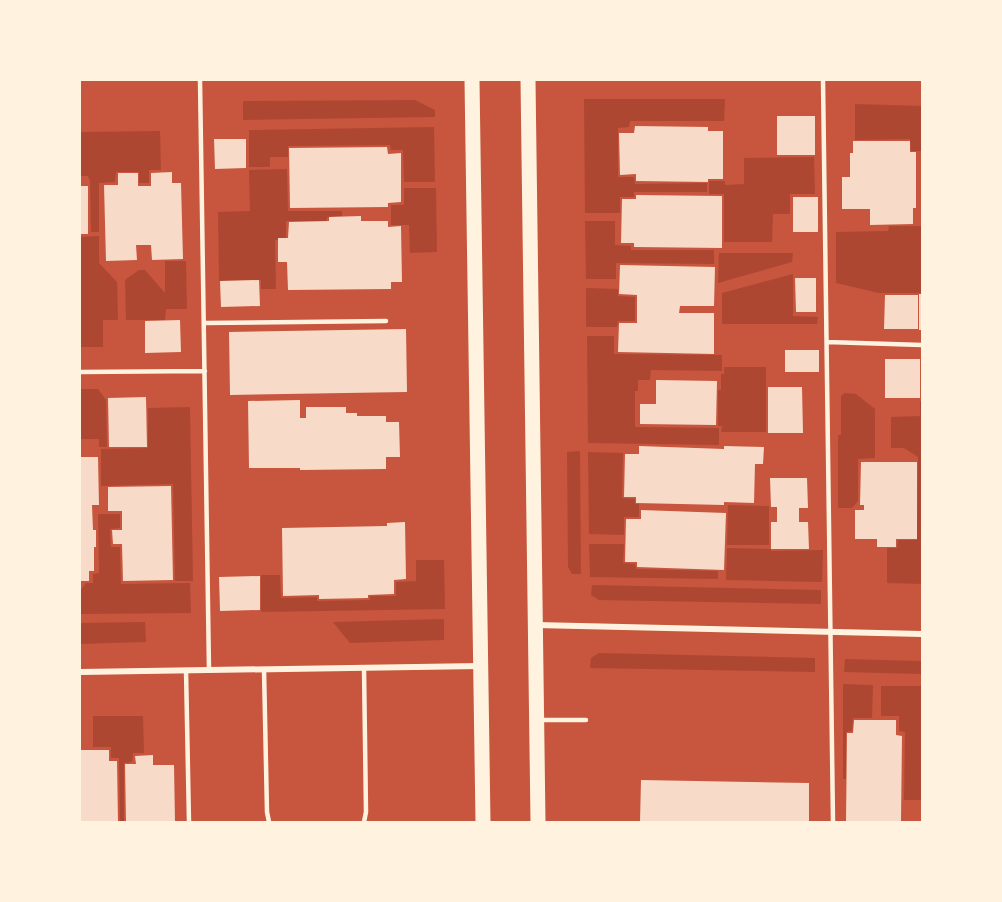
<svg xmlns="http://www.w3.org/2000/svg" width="1002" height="902" viewBox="0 0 1002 902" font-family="Raleway,sans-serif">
  <rect width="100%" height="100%" fill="#c8553d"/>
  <path fill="#ae4732" d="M584,99h141l-1,22h-94l-1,6 -11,1v49h16l1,7 72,-1v9h-73v5h-14v16h-35z
    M415,100l20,10v7l-192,3v-19z
    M855,104l67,2v45h-11l-1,-12 -55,1z
    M434,127l1,55h-31l-1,-32h-12l-1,-5 -102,1v11h-18v10h-21v-37z
    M160,131l1,39h-12v13h-10v-11h-23l-1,10 -16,1v49h-8l-1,-51 -2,-5h-8v-44z
    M814,157l1,37h-25v20h-17l-1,28h-48v-48h-15v-13h16v4l19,-1v-26z
    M287,169l1,42h54v5l-15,1 -1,4h-40v18l-11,1 1,49h-15v-9l-42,1 -1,-69 32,-1 -1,-41z
    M404,188h32l1,64 -27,1 -1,-28h-18v-20h13z
    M585,221h30v24l16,1v4h83v14l-98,-1v16h-30z
    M889,226h33v67h-43l-43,-10v-51l52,-1z
    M99,236v27l18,19 1,38h-15v27h-23v-110z
    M719,253h74l-1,9 -74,21z
    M165,261h21l1,48h-21l-1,11h-39l-1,-40 14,-10h6l20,23z
    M793,274v42l25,1 -1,7h-95v-31z
    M586,288l32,1v7l17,1v24h-17l-1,6h-31z
    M587,336h27v18l108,1v16l-71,-1 -1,10h-12v11h-3v36l84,1v17l-131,-2z
    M724,367h42v65h-45l1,-6h-4v-36h3v-16h3z
    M80,389h18l8,11 1,47h-8v-8h-19z
    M845,393l11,1 19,15v49l-17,1v42l-6,7h-14v-73h3v-39z
    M920,401h2v183l-35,-1v-35h10l1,-8h19l1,-83 -14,-9h-13v-31l29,-1z
    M190,407l3,174h-18l-2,-97 -72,2v-37l47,-1v-40z
    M580,451l1,123h-9l-4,-7 -1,-115z
    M588,452l35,1 -1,45 13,1v5h4v13h-15v18l-35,-1z
    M728,505l41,1v39h-42z
    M98,514h22v14l-10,1 1,18h9l1,37 69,-1 1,30 -111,1v-23l6,-8h7v-9l6,-1z
    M589,544h35l-1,19 12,1 1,5 82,2v8l-128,-2z
    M727,548l44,1v2l52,-1 -1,32 -96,-2z
    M416,560h28l1,49 -184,3v-37h19l1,23 36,-1v4l53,-1v-4h26v-14l20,-1z
    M592,585l229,5v14l-222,-4 -8,-5z
    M444,619v21l-94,3 -17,-21z
    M145,622l1,20 -66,2v-21z
    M599,653l216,5v14l-225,-4 1,-10z
    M845,659l77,2v13l-78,-2z
    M843,684l30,1 -1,33h-19l-1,13 -6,1v47h-3z
    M881,686h41v114h-18l1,-68 -6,-1v-15h-18z
    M93,716h50l1,37h-11l-1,9 -8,1v59h-4l-1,-64h-8v-11h-18z"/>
  <path fill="#f7dbc8" d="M777,116h38v39h-38z
    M635,126l73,1v4h15v48h-15v3l-72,-1v-7l-16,1 -1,-42h15z
    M214,139h32v29l-31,1z
    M853,141h57v11h6v56h-3v16l-43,1v-16h-28v-32h8v-24h3z
    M387,147l1,7 13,-1v49l-13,1v4l-98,1 -1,-60z
    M172,172v11h9l2,76 -31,1 -1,-15h-15l1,15 -31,1 -2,-76h14v-12h20v13h13v-13z
    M80,186h8v48h-8z
    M636,195l86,1v52l-88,-1v-4h-13l1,-44h14z
    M793,197h25v35h-25z
    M361,216v5h27v6l13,-1 1,56h-11v7l-103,1 -1,-28h-9v-24h10l1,-16 40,-1v-4z
    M620,265l95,2 -1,39h-34l-1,7h35v41l-96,-2 1,-29h18v-28l-18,-1z
    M795,278h21v34h-20z
    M259,280l1,26 -39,1 -1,-26z
    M919,294h3v36h-3z
    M885,295h33v34h-34z
    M180,320l1,32 -36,1v-32z
    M406,329l1,63 -177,3 -1,-63z
    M785,350h34v22h-34z
    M885,359h35v39h-35z
    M656,380l61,1 -1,44 -76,-1v-20h16z
    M768,387h34l1,46h-35z
    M146,397l1,50h-38l-1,-49z
    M300,400v18h6v-11h40v6h11v3h29v6h13l1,35h-14v12l-86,1v-2h-51l-1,-67z
    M639,446l85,3v-3l40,1 -1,17h-8l-1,39 -30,-1v3l-88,-2v-6h-12l1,-43h14z
    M80,457h18l1,48h-7l1,25h3v17h-2v24h-5v10h-9z
    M861,462h56v77h-21v8h-19v-8h-22v-29h9v-5h-4z
    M770,478h37l1,30h-9v14h9l1,27h-38v-27h6v-15h-6z
    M171,486l2,94 -50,1 -1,-37h-9l-1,-14h10v-19h-14v-24z
    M641,510l85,3 -2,57 -87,-3v-5h-12l1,-43h15z
    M405,522l1,57 -12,1v14l-26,1v3l-49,1v-4l-36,1 -1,-68 105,-2v-3z
    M260,576v34l-40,1 -1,-34z
    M854,720h42v15l6,1 -1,86h-55l1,-89h6z
    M80,750h29v11h8l1,61h-38z
    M153,755v10h21l1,57h-49l-1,-58h11l-1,-8z
    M641,780l168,3v39h-169z"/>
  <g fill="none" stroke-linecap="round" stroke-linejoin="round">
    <path stroke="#fff3e0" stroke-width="4.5" d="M200,80l9,590
      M823,80l10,742
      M204,323l182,-2
      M827,342l95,3
      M80,372l125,-1
      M264,669l3,143 2,10
      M186,670l3,152
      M540,720h46
      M364,822l2,-10 -2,-144"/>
    <path stroke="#fff3e0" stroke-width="6" d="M536,625l386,9
      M80,672l400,-6"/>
    <path stroke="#fff3e0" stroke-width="15" d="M472,80l11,742
      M528,80l10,742"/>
  </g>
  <rect width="1002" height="902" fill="none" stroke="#fff3e0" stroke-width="162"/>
</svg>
